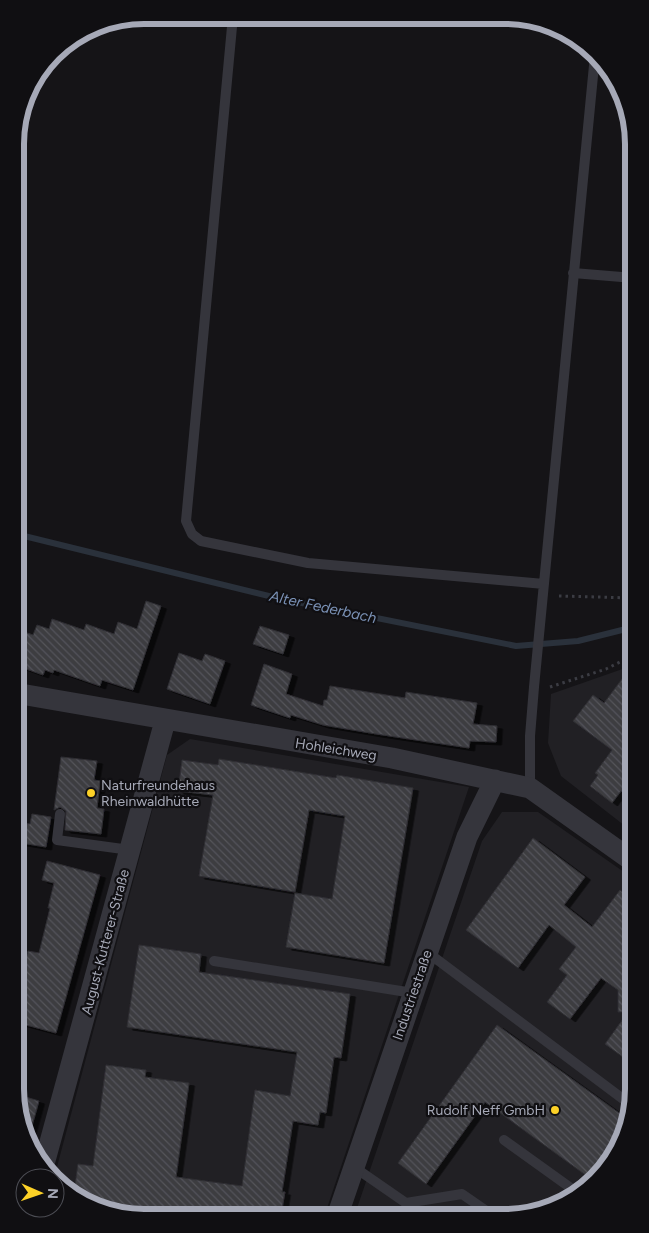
<svg xmlns="http://www.w3.org/2000/svg" width="649" height="1233" viewBox="0 0 649 1233" font-family="Figtree,sans-serif">
  <defs>
    <pattern id="building-back-hatch" width="6" height="6" patternUnits="userSpaceOnUse" patternTransform="scale(1.25)"><rect width="6" height="6" fill="#3c3c41"/><path d="M-1 5l2 2M0 0l6 6M5-1l2 2" fill="none" stroke="#55555a"/></pattern>
    <filter id="shadow"><feDropShadow dx="5.5" dy="3" stdDeviation="0" flood-color="#0009"/></filter>
  </defs>
  <rect width="100%" height="100%" fill="#151417"/>
  <path fill="#212024" d="M634,665v168l-73,-57 -13,-33 3,-49z
    M190,739l279,48 -144,427 -198,3 -68,-31 -5,-8 113,-423z
    M502,812h36l96,67v219l-27,70 -61,43 -191,3 127,-373z"/>
  <g fill="none" stroke-linecap="round" stroke-linejoin="round">
    <path stroke="#2a313b" stroke-width="6" d="M16,534l261,64 239,48 62,-5 56,-14"/>
  </g>
  <path fill="url(#building-back-hatch)" stroke="#2f2e33" filter="url(#shadow)" d="M146,601l15,5 -28,84 -31,-10 -2,6 -46,-16 -1,3 -8,-3 -2,5 -28,-10 1,-36 17,6 4,-10 12,4 3,-10 32,11 2,-6 28,10 4,-12 19,7z
    M260,626l29,9 -6,19 -30,-10z
    M179,653l23,8 3,-7 20,7 -15,43 -43,-15z
    M634,663v117l-10,13 -3,-2 -9,12 -22,-17 8,-11 -3,-2 17,-23 -39,-29 20,-26 11,8z
    M264,664l28,10 -6,20 37,12 1,-6h3l3,-14 75,12 1,-6 71,11 -4,21 24,2 -1,16 -26,-1 -1,7 -93,-14 -53,-9 -32,-10 -1,3 -39,-13z
    M61,757l36,4 -3,19 6,1 -3,27 7,1 -3,25 -36,-4 1,-19 -6,-4 -6,3z
    M219,759l117,19 1,-3 76,13 -29,175 -98,-16 9,-54 37,6 13,-83 -36,-6 -14,82 -96,-16 14,-81 -35,-4 4,-31 36,5z
    M32,814l19,3 -5,30 -31,-5v-20l15,2z
    M533,838l52,39 -21,28 28,22 28,-37 14,10v165l-29,-21 23,-32h-10v-22l-17,-12 -31,41 -23,-17 20,-27 -8,-6 17,-22 -27,-22 -31,43 -52,-38z
    M47,861l53,14 -44,158 -41,-11v-26l13,-45 11,2 11,-45h-2l6,-25 -12,-3z
    M139,945l62,9 -2,18 151,22 -9,64 -7,-1 -8,56 -6,-1 -2,13 -25,-4 -11,71h3l-4,23 -154,2 -53,-24 4,-29 15,2 13,-101 40,5 -1,7 44,6 -13,94 66,9 13,-96 35,6 7,-44 -170,-25z
    M497,1025l129,93 -19,50 -16,11 -106,-77 -59,82 -28,-21z
    M16,1094l23,7 -11,39 -6,-10z"/>
  <g fill="none" stroke-linecap="round" stroke-linejoin="round">
    <path stroke="#3b3c43" stroke-width="3" stroke-dasharray="2.5 4" stroke-linecap="butt" d="M559,596l75,2
      M550,687l56,-18 28,-14"/>
    <path stroke="#35353c" stroke-width="10" d="M233,16l-47,505 6,13 9,7 107,22 236,21
      M573,273l61,5
      M530,788v-52l4,-49 61,-632
      M60,814l-3,26 73,10
      M427,952l204,153
      M214,961l199,32
      M504,1140l71,51
      M354,1167l52,36 56,-9 26,18"/>
    <path stroke="#35353c" stroke-width="21" d="M15,693l377,65 138,30 104,74
      M44,1164l121,-443
      M338,1214l129,-377 28,-57"/>
  </g>
  <g fill="#fcd127" stroke="#100f12" stroke-width="2">
    <circle cx="91" cy="793" r="5"/>
    <circle cx="555" cy="1110" r="5"/>
  </g>
  <g text-anchor="middle" stroke-width="4.5" stroke-linejoin="round" paint-order="stroke">
    <g font-size="14" fill="#a6a9b7" stroke="#100f12">
      <text transform="translate(336 749) rotate(9)" y="5">Hohleichweg</text>
      <text transform="translate(105 942) rotate(-75)" y="5">August-Kutterer-Straße</text>
      <text transform="translate(412 995) rotate(-71)" y="5">Industriestraße</text>
    </g>
    <g font-size="14" fill="#a6a9b7" stroke="#100f12" text-anchor="start">
      <text x="101" y="790">Naturfreundehaus<tspan x="101" dy="16">Rheinwaldhütte</tspan></text>
      <text x="545" y="1115" text-anchor="end">Rudolf Neff GmbH</text>
    </g>
    <g font-size="15" font-style="italic" fill="#7a91b5" stroke="#100f12">
      <text transform="translate(323 607) rotate(12)" y="5">Alter Federbach</text>
    </g>
  </g>
  <path d="M0 0H649V1233H0ZM144 24H505A120 120 0 0 1 625 144V1089A120 120 0 0 1 505 1209H144A120 120 0 0 1 24 1089V144A120 120 0 0 1 144 24Z" fill="#100f12" fill-rule="evenodd"/>
  <path fill="none" stroke="#a6a9b7" stroke-width="6" d="M144 24H505A120 120 0 0 1 625 144V1089A120 120 0 0 1 505 1209H144A120 120 0 0 1 24 1089V144A120 120 0 0 1 144 24Z"/>
  <g transform="translate(40 1193) rotate(92)"><circle r="24" fill="#100f12" stroke="#4c4d54"/>
  <path d="M0-4L9 19L0 12L-9 19Z" fill="#fcd127"/>
  <text y="-8" font-size="14" font-weight="bold" text-anchor="middle" fill="#a6a9b7">N</text>
  </g>
</svg>
